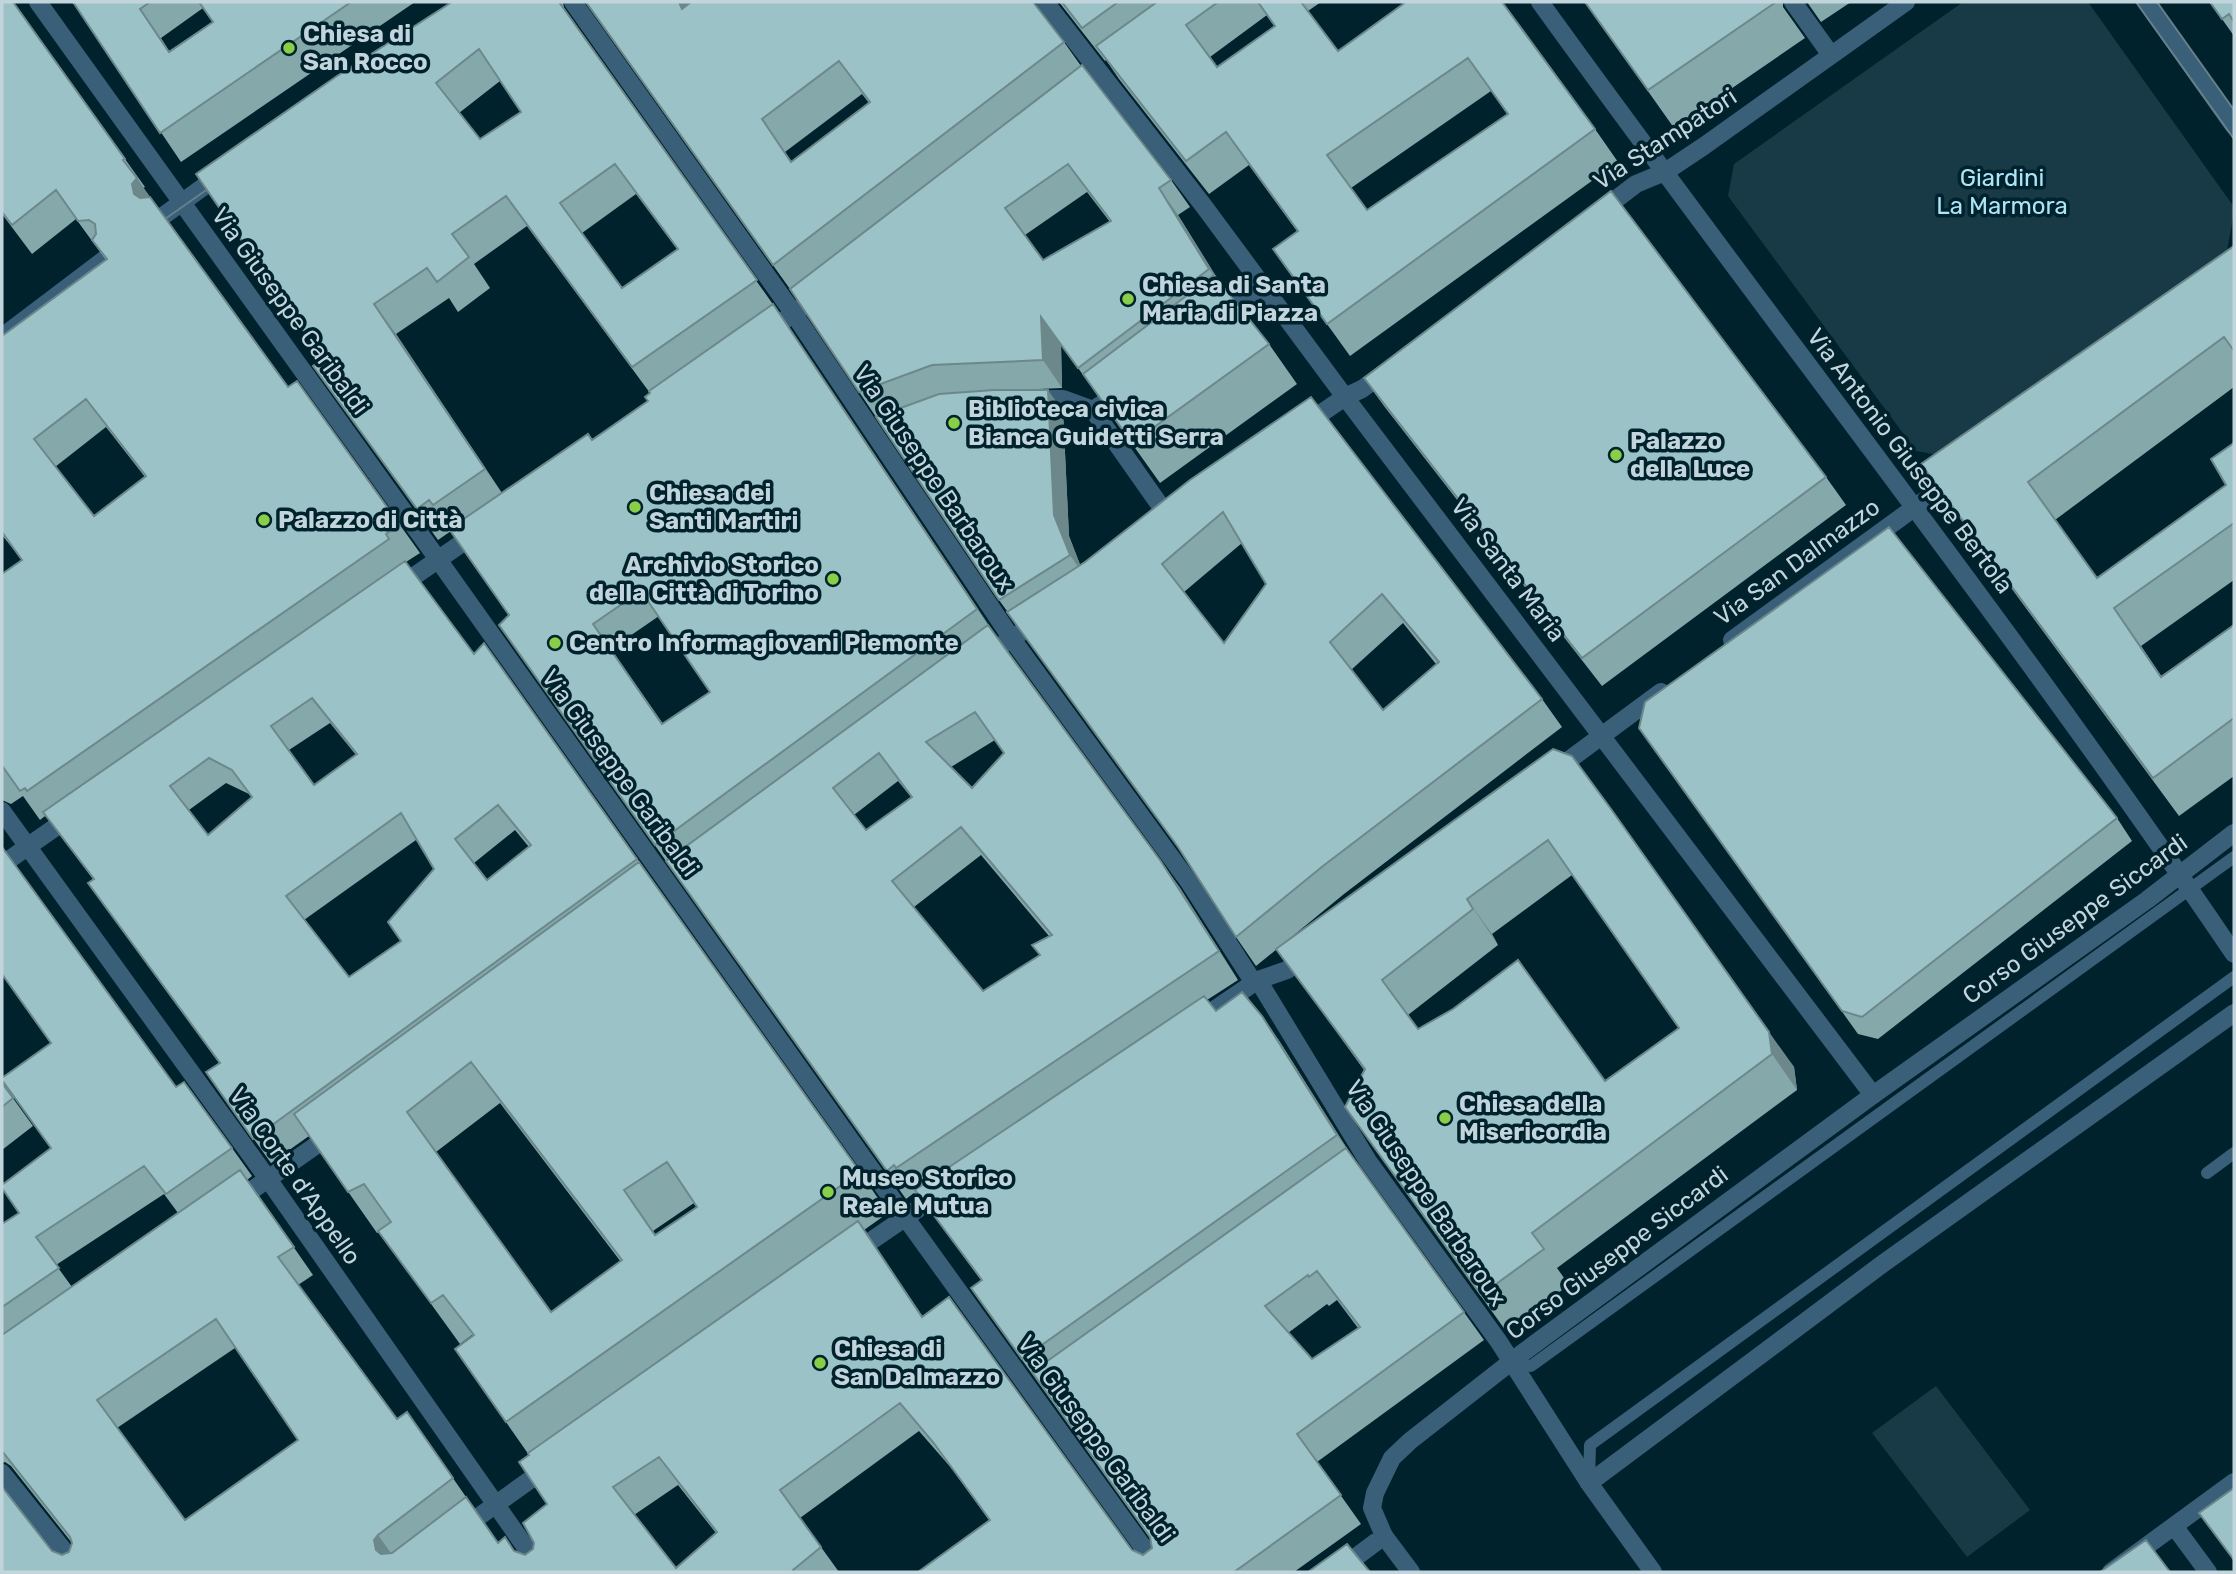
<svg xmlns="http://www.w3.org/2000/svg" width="2236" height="1574" viewBox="0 0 2236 1574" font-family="Rubik,sans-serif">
  <rect width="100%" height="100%" fill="#00222c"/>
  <path fill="#173a46" d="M1963,2h125l146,205v5l-7,39 -289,204 -22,-4 -188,-255 6,-32z
    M1936,1386l94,124 -63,47 -95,-124z"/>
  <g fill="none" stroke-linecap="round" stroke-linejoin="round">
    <path stroke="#3a5f79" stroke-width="12" d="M2207,1173l27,-20
      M1511,1363l20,3 703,-509
      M1589,1482l1,-37 644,-468"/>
    <path stroke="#3a5f79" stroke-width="18" d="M38,2l394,549 473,666 256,355
      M573,2l221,312 218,325 177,243 65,101
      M1218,319l45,-34
      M766,334l53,-40
      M1033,399h30l30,11 30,-20
      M1093,410l78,111
      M1304,425l41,-28
      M397,588l81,-56
      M985,656l55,-36
      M27,847l46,-32
      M1195,1023l63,-43
      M235,1202l100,-70
      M852,1254l92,-63
      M460,1530l88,-63"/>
    <path stroke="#3a5f79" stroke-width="18" d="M1045,2l158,203 142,192 528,698
      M1540,2c230,319 474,627 694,952
      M1793,2l38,53
      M1598,213l38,-29 29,-12 39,-26 202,-144
      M1345,397l17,-8 25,-18
      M1732,640l226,-164
      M1554,771l107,-79
      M2,811l266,368 275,393
      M2,865l25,-18
      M1307,955l-20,15 -29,10 110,181 131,181 90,141
      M2,1473l79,99
      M2174,1526l34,46
      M1384,1536l27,36
      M2111,1572l123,-90"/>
    <path stroke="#3a5f79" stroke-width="18" d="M2146,2l88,124
      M163,216l61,-44
      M2,337l103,-78
      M1336,1572l48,-36 -12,-28 3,-15 17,-35 18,-17 111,-87 352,-259 274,-195 87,-67
      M1653,1572l-64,-89 292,-218 353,-252"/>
    <path stroke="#678089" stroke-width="2" d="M2136,2l98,137
      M2157,2l77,108
      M165,219l57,-40"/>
  </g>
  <path fill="#85a8ab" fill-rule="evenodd" d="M2,2l123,157 20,28 -2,1 7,9 138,190 9,-6 123,172 -14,9 68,92 10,-11 376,529 28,41 -24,17 59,87 209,233 11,5 9,-7 -2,-10 -163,-227 -6,-31 -63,-86 -2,2 -2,-3 -8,6 -389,-548 -8,-36 -58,-84 -13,9 -103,-144 -12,-37 129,-357h111l1,6 227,322 202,302 187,256 58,92 -31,20 9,11 62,28 75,119 131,182 -167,122 44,62 -67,48h-376l71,-52 -36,-50 -34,-39 -119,87 39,54h-837l50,-21 10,4 7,-3 3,-9 -61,-77 -6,-4 -3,1v-239l17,-11 31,-64 1,-106 -48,-67 -1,1v-130l174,240 56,61 20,28 -5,4 66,95 -15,10 99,134 10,-7 91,131 27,12 8,-6 14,-45 -18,-49 -74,-106 18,-13 -1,-1 -12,9 -81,-112 -2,1 -68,-97 -38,27 -65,-91 13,-9 -131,-180 5,-4 -45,-60 -3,-3 -5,4 -17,-24 -12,8 -9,-4v-226l20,-14 -20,-25v-199l104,-76 -30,-41 -44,35 -30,-40zM500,81l21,31 -41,27 -21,-26zM636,194l41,55 -55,39 -40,-55zM527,226l123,167 -2,8 -56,39 -90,53 -106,-159 53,-36 9,14 32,-24 -16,-24zM106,427l39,50 -51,39 -39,-49zM659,616l51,76 -47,32 -52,-75zM330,723l26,32 -42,30 -25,-35zM995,740l9,13 -32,35 -21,-21zM898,781l13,16 -45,33 -12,-15zM226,783l23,11 3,4 -44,37 -19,-25zM515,830l14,17 -42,33 -13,-17zM416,840l18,29 -33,72 -52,36 -45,-57zM981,855l68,81 -9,19 -57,36 -69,-84zM500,1103l121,159 -70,50 -115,-160zM164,1194l14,19 -106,74 -16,-22zM694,1203l3,4 -41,28 -3,-4zM1337,1300l21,28 -46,31 -24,-26 39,-29 2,2zM235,1348l63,92 -113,80 -68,-92zM678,1485l38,48 -40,35 -42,-53z
    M73,2h342l-234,160zM203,8l10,14 -44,29 -8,-13z
    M585,2h104v1l2,-1h344v3l29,37 17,24 90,114 19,27 -12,8 40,65 51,64 28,40 -137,99 -99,-139 1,44 -46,2 47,21 6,125 11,29 231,-168 231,302 20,28 -218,167 -67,55 276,-200 241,318 3,23 -240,178 12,17 -63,46 -161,-224 19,-37 -87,-121 -21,17 -20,-29 -52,-81 -185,-256 -209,-311zM862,94l7,9 -77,59 -7,-10zM1087,192l23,30 -67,38 -18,-25zM1242,543l24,41 -42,59 -40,-51zM1403,623l33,41 -53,46 -32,-40zM1572,875l107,153 -74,53 -152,-72 -35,20 -10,-14 90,-70 -6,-11z
    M1059,2h262l-13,9 30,40 68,-49 189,127 23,33 -268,194 -77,-107 24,-18 -48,-66 -40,29 -90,-115 -13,-19 -1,1zM1267,15l8,11 -58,41 -7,-10zM1491,91l16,23 -140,96 -16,-22z
    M1585,2h198v5l22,31 -131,90z
    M1807,2h44l-30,20z
    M2210,2h24v34z
    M2234,246v141l-179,133 42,58 129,-93 8,-42v137l-93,66 20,30 73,-51v151l-55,40 -231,-314 -27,-38z
    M1364,378l462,99 20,28 -244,181 -218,-280z
    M1639,728l478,90 15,23 -254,198 -20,-5z
    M2,1083l31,43 -31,24z"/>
  <path fill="#6c888b" d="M679,2h10l16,40 -23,-33z
    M137,178l20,29 -5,5 -18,-18 -2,-10z
    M1159,188l19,27 51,82 -20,-28z
    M374,304l22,30 110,166 -21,-31z
    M773,304l18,26 204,304 -18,-25z
    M1041,317l20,27 1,44 -19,-28z
    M1048,390l15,21 6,125 16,41 -15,-22 -16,-40z
    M2114,608l27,38 46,69 -26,-38z
    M1160,860l20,28 58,92 -19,-29z
    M1467,899l25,35 6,11z
    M1262,1016l16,23 75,119 -16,-23z
    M1769,1032l25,35 3,23 -25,-36z
    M858,1221l20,29 64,96 -20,-29z
    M378,1535l20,28 -4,5 -18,-18 -2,-10z"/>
  <path fill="#9bc3c7" stroke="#6c888b" stroke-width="2" fill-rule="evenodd" d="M2,2h11l112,157 -2,1 14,18 -5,6 2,10 6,4 10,-1 138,190 9,-6 103,144 -14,9 3,5 -362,252 -2,-3 -5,3 -17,-24 -1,1v-194l20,-14 -20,-28v-196l105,-77 -15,-19 4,-6 -1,-10 -6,-4 -11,1 -22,-31 -44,35 -10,-13zM86,399l60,77 -52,40 -60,-77z
    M73,2h77l-10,7 29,43 44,-30 -14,-20h152l-191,131z
    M452,2h107l198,278 -125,87 -126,-171 -54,38 17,23 -32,25 -10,-14 -53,36 111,165 -52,36 -4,-5 -12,9 -104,-143 10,-7 -127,-185 141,-98zM479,49l42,63 -41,27 -44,-56zM615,164l63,85 -56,39 -62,-85z
    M586,2h93l3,7 9,-7h342l31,40 -291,223zM839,61l31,41 -79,60 -29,-43z
    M1062,2h56l-36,26z
    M1157,2h61l-32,23 31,42 58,-41 -17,-24h43l37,49 68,-49h96l93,127 -268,195 -54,-75 25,-18 -72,-99 -40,29 -90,-115zM1468,58l40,56 -141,96 -40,-55z
    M1585,2h191l-128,88z
    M2210,2h24v20l-5,-8 -7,5z
    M1082,65l89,115 -12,8 50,81 -131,99 -37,-51 2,43 -111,5 -73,27 -69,-103zM1068,164l43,57 -68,39 -38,-52z
    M1611,191l215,286 -244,181 -218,-280z
    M2234,246v105l-10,-14 -196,145 69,96 129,-93 -15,-26 23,-16v80l-120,85 47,69 73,-52v93l-81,60 -232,-314z
    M1214,275l55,69 -137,99 -49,-69z
    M773,304l204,305 -322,236 -156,-220 10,-10 -60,-86 139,-95 4,6 56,-39 -3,-4 5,-4 -1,-2zM641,591l69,101 -48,32 -69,-100z
    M994,390h54l6,125 16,40 -71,45 -123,-183 63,-23z
    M1311,397l231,302 -219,167 -87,71 -58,-90 -171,-235 78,-50 105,-82zM1223,512l43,72 -42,59 -62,-79zM1382,594l57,68 -56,48 -53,-68z
    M1889,527l228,291 -255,199 -20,-6 -203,-283 6,-26z
    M405,561l69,93 10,-11 153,216 -384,280 -47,-67 14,-9 -132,-180 6,-4 -51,-67zM312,698l45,56 -43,31 -43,-59zM209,758l23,12 20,27 -44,38 -38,-49zM498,805l33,40 -44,35 -32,-41zM401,813l33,56 -46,53 13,19 -52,36 -63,-81z
    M988,625l172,235 59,91 -323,217 -2,-3 -7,6 -221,-310zM975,712l29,41 -32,35 -46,-46zM879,753l33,44 -46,33 -33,-42zM961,827l91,108 -20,10 8,10 -57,36 -91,-110z
    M1553,749l19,7 39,53 158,223 3,22 -240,179 12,16 -63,46 -136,-188 20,-38 -89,-120zM1548,840l131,188 -74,53 -87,-121 -65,49 -35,20 -36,-49 91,-71 -6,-10z
    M2,847l174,240 8,-5 48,66 -66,46 -22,-28 -108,71 23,31 -57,39v-83l17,-11 -17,-25v-3l49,-37 -49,-68v-2l49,-35 -49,-69z
    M639,862l221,310 -354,250 -51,-73 19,-14 -31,-40 -12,8 -53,-72 13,-9 -27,-38 -16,8 -54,-78zM471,1062l151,198 -71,52 -144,-200zM667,1162l30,45 -42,28 -31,-45z
    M1242,992l20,24 75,119 -315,224 -51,-71 11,-8 -67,-90 289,-194 12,15z
    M2,1083l11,15 -11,9z
    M1346,1148l118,164 -167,122 44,61 -107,77h-316l72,-52 -57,-78 -33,-39 -120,87 41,57 -28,23 2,2h-793v-85l50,64 10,4 7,-3 3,-9 -2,-6 -68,-86v-116l238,-165 54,77 -16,10 119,162 10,-7 46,66 -75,57 -4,5 2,10 5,4 11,-1 74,-56 32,46 7,-6 9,14 11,4 8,-6 1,-6 -11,-20 24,-19 -28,-42 10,-7 -1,-2 330,-232 64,96 27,-20 183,253 11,5 9,-7 -2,-11 -118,-165zM1317,1271l43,56 -48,32 -47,-53 43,-31 1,2zM216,1319l82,121 -113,80 -88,-120zM659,1457l58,75 -41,36 -63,-81z
    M2234,1488v72l-35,-47z
    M2146,1540l24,32h-70z
    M1347,1544l23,28h-62z"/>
  <g fill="#89ce48" stroke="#00222c" stroke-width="2.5">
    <circle cx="289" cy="48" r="7"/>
    <circle cx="1128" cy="299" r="7"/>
    <circle cx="954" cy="423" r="7"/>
    <circle cx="1616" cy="455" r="7"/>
    <circle cx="635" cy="507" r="7"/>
    <circle cx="264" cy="520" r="7"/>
    <circle cx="833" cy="579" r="7"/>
    <circle cx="555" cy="643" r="7"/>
    <circle cx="1445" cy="1118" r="7"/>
    <circle cx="828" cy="1192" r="7"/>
    <circle cx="820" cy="1363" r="7"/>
  </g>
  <g text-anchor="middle" stroke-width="7" stroke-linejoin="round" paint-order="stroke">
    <g font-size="24" font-weight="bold" fill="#c3d5dc" stroke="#00222c" text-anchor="start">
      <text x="303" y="42">Chiesa di<tspan x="303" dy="28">San Rocco</tspan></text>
      <text x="1142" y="293">Chiesa di Santa<tspan x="1142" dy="28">Maria di Piazza</tspan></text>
      <text x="968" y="417">Biblioteca civica<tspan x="968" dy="28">Bianca Guidetti Serra</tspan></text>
      <text x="1630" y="449">Palazzo<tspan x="1630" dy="28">della Luce</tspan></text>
      <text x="649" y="501">Chiesa dei<tspan x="649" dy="28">Santi Martiri</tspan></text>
      <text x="278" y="528">Palazzo di Città</text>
      <text x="819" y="573" text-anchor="end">Archivio Storico<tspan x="819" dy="28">della Città di Torino</tspan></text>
      <text x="569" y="651">Centro Informagiovani Piemonte</text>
      <text x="1459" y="1112">Chiesa della<tspan x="1459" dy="28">Misericordia</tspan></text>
      <text x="842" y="1186">Museo Storico<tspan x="842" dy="28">Reale Mutua</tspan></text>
      <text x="834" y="1357">Chiesa di<tspan x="834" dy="28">San Dalmazzo</tspan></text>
    </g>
    <g font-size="24" fill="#c3d5dc" stroke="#00222c">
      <text transform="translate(1665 139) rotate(-33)" y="8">Via Stampatori</text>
      <text transform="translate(290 311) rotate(54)" y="8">Via Giuseppe Garibaldi</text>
      <text transform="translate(1910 461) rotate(53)" y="8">Via Antonio Giuseppe Bertola</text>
      <text transform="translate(934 478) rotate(56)" y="8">Via Giuseppe Barbaroux</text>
      <text transform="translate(1797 562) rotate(-36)" y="8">Via San Dalmazzo</text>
      <text transform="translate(1508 570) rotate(53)" y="8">Via Santa Maria</text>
      <text transform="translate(620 773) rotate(54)" y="8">Via Giuseppe Garibaldi</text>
      <text transform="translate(2075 919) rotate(-36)" y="8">Corso Giuseppe Siccardi</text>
      <text transform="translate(295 1176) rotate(55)" y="8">Via Corte d'Appello</text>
      <text transform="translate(1426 1193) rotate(56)" y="8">Via Giuseppe Barbaroux</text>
      <text transform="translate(1617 1253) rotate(-37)" y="8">Corso Giuseppe Siccardi</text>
      <text transform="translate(1096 1439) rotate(54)" y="8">Via Giuseppe Garibaldi</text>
    </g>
    <g font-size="24" fill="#aee4f8" stroke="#00222c">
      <text x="2002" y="186">Giardini<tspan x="2002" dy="28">La Marmora</tspan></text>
    </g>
  </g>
  <rect width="2236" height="1574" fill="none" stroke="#c3d5dc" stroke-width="7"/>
</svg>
